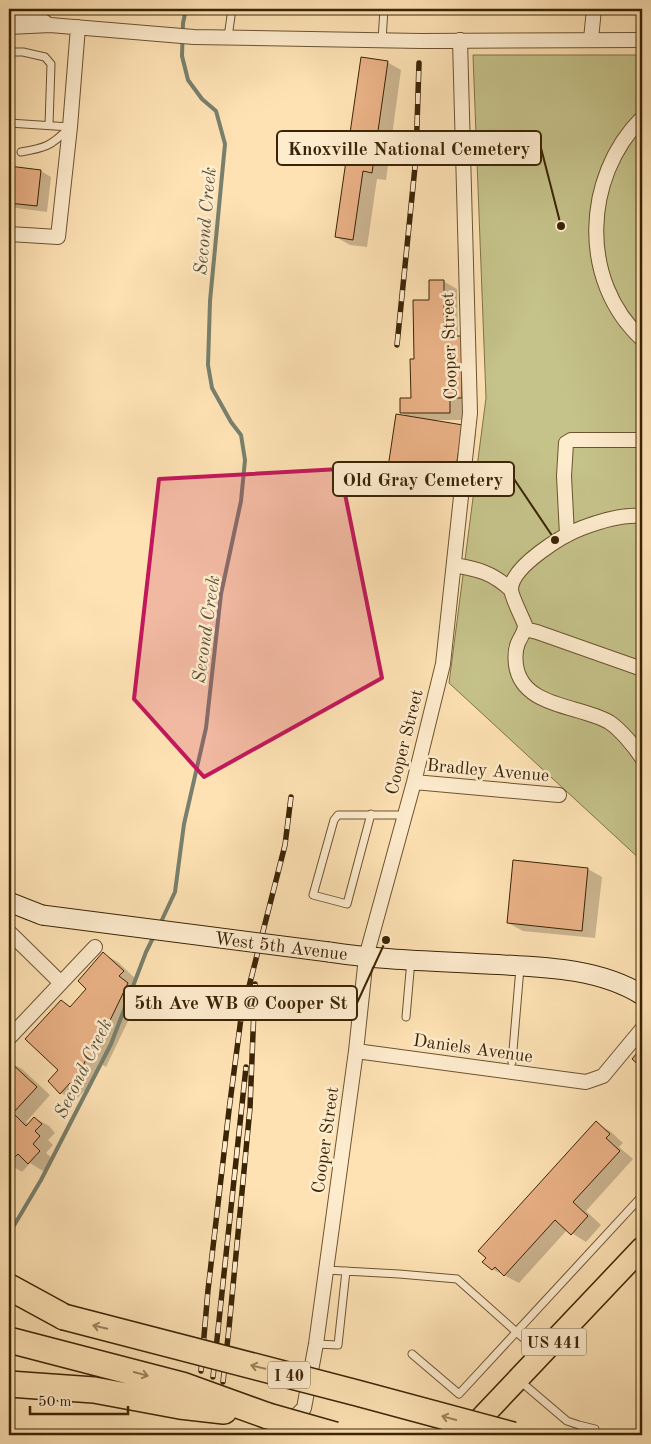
<svg xmlns="http://www.w3.org/2000/svg" width="651" height="1444" viewBox="0 0 651 1444" font-family="'Old Standard TT',serif">
  <rect width="100%" height="100%" fill="#fee2b4"/>
  <filter id="stains"><feTurbulence type="fractalNoise" baseFrequency=".004" numOctaves="4"/><feColorMatrix values="0 0 0 0 .2 0 0 0 0 .09 0 0 0 0 .02 0 0 0 .5 -.17"/></filter>
  <radialGradient id="worn" r=".72"><stop offset=".6" stop-color="#630" stop-opacity="0"/><stop offset="1" stop-color="#630" stop-opacity=".3"/></radialGradient>
  <path fill="#c5c28a" stroke="#807348" d="M473,55h169v806l-193,-178 37,-285z"/>
  <path fill="#0003" d="M387,62l14,8 -15,110 -9,-1 -10,68 -17,-2 -14,-8z
    M9,167l32,4 10,6 -4,35 -38,-5z
    M443,281l14,8 1,49 3,-1 14,9 1,59 -12,15h-28v2l26,4 14,8 -10,65 -65,-11 -14,-8 23,-62 -8,-5 10,-13 3,-40 15,-58z
    M588,869l14,8 -7,61 -72,-7 -15,-8z
    M104,954l14,8 19,18 -5,5 10,7 -36,75 -5,-3 -13,29 -4,-2 -9,10 -14,-8 -12,-12 11,-12 1,-68 10,6 17,-18z
    M9,1062l13,7 28,26 -24,27 3,3 6,-7 14,8 6,7 -7,7 5,5 -7,8 7,6 -10,12 -13,-8 -8,9 -13,-8z
    M596,1123l14,8 13,12 -4,4 14,12 -47,52 15,14 -15,17 -19,-12 -48,53 -27,-14z"/>
  <g fill="none" stroke-linecap="round" stroke-linejoin="round">
    <path stroke="#78806d" stroke-width="4" d="M160,924l15,-32 9,-68 22,-96 15,-134 20,-93 4,-41 -4,-25 -10,-13 -19,-34 -4,-23 2,-64 15,-157 -9,-33 -14,-12 -14,-19 -6,-24 1,-33 3,-14
      M9,1234l32,-54 70,-136 35,-92 9,-18"/>
  </g>
  <path fill="#eab186" stroke="#3b2405" d="M361,57l27,4 -16,112 -9,-2 -10,69 -18,-3z
    M9,166l32,4 -4,36 -28,-3z
    M429,280h15v56h18v62h-12v15h-50v-15h11l-1,-39h4l-1,-59h16z
    M396,414l67,11 -11,66 -66,-10z
    M513,860l75,8 -6,63 -75,-8z
    M103,952l21,19 -5,5 9,7 -37,77 -4,-3 -13,29 -4,-3 -10,11 -12,-13 10,-11 -33,-31 36,-39 9,7 16,-18 -8,-8z
    M642,1047v21l-10,-9z
    M9,1061l28,26 -24,26 13,13 8,-9 8,7 -7,7 5,5 -7,8 7,7 -12,13 -10,-10 -9,9z
    M596,1121l14,13 -4,4 14,13 -47,51 15,14 -17,19 -16,-15 -51,56 -9,-9 -3,3 -10,-8 4,-4 -8,-7z"/>
  <g fill="none" stroke-linecap="round" stroke-linejoin="round">
    <g stroke="#6c5431" stroke-width="9">
      <path id="lane" d="M228,37l4,-28
        M382,40l2,-31
        M9,52h14l22,5 6,7 -2,61
        M9,123l61,4
        M21,152c24,-4 30,-6 47,-23
        M371,814l-24,90 -34,-9 21,-75 4,-5h67
        M406,1017l5,-57
        M512,1062l8,-94
        M326,1270l73,4 58,5 83,74
        M316,1344l22,1 8,-74
        M412,1354l47,40 183,-198
        M520,1381l47,40 12,4 16,4"/>
    </g>
    <g stroke="#6c5431" stroke-width="16">
      <path id="street" d="M9,12l14,2 22,8
        M9,27l41,-2 144,12 227,4 221,-1
        M591,39l3,-30
        M642,118c-59,59 -63,163 0,221
        M9,234l49,3 12,-110 8,-100
        M642,516c-19,-2 -42,5 -60,12 -19,7 -70,38 -71,61 0,7 11,28 14,36 0,7 -4,11 -7,18 -3,7 -3,14 -2,22 6,43 64,40 93,57 11,7 26,25 33,36
        M567,535l-3,-59 2,-33 5,-3h71
        M454,565c24,4 39,8 57,25
        M525,629l12,3 105,37
        M414,782l145,13
        M9,932l52,51
        M9,1038l86,-91
        M356,1051l230,31 17,-6 39,-47
        M277,1435l27,-27 12,-64 40,-293 10,-94 48,-175 29,-118 27,-251 -10,-373"/>
    </g>
    <g stroke="#3b2405" stroke-width="21">
      <path id="secondary" d="M9,902l33,13
        M329,952c52,8 105,9 158,12 52,3 110,3 155,31"/>
    </g>
    <g stroke="#3b2405" stroke-width="24">
      <path id="primary" d="M465,1435l177,-187"/>
    </g>
    <g stroke="#3b2405" stroke-width="28">
      <path id="highway" d="M9,1287l55,30
        M9,1340l173,45 86,31
        M9,1384l85,6 86,16 44,5"/>
    </g>
    <use href="#lane" stroke="#feecce" stroke-width="7"/>
    <use href="#street" stroke="#feecce" stroke-width="14"/>
    <use href="#secondary" stroke="#feecce" stroke-width="19"/>
    <use href="#primary" stroke="#fee2b4" stroke-width="21"/>
    <use href="#highway" stroke="#fee2b4" stroke-width="25"/>
    <g stroke="#3b2405" stroke-width="5.5">
      <path id="rail" d="M397,345l19,-188 3,-94
        M201,1371l7,-81 21,-180 12,-92 44,-173 6,-48
        M213,1377l33,-310
        M223,1382l6,-54 21,-220 5,-124"/>
    </g>
    <use href="#rail" stroke="#feecce" stroke-width="4" stroke-dasharray="11" stroke-linecap="butt"/>
    <g stroke="#3b2405" stroke-width="21" stroke-linecap="butt">
      <path id="secondary-bridge" d="M42,915l287,37"/>
    </g>
    <g stroke="#3b2405" stroke-width="28" stroke-linecap="butt">
      <path id="highway-bridge" d="M64,1317l293,76 156,42
        M268,1416l67,19"/>
    </g>
    <use href="#secondary-bridge" stroke="#feecce" stroke-width="19"/>
    <use href="#highway-bridge" stroke="#fee2b4" stroke-width="25"/>
  </g>
  <defs><path id="oneway-shaft" d="M-6 0H5M1.5-3L5.5 0L1.5 3" fill="none" stroke-width="1.6" stroke-linecap="round" stroke-linejoin="round" transform="scale(1.25)"/></defs>
  <g stroke="#9c835c">
    <use href="#oneway-shaft" transform="translate(100 1327) rotate(-166)"/>
    <use href="#oneway-shaft" transform="translate(258 1367) rotate(-166)"/>
    <use href="#oneway-shaft" transform="translate(141 1374) rotate(15)"/>
    <use href="#oneway-shaft" transform="translate(449 1418) rotate(-165)"/>
  </g>
  <path fill="#c2185b" fill-opacity="0.2" stroke="#c2185b" stroke-width="4" stroke-linejoin="round" d="M340,469l42,209 -178,99 -70,-78 25,-220z"/>
  <g text-anchor="middle" stroke-width="5" stroke-linejoin="round" paint-order="stroke">
    <g fill="#feecce" stroke="#766041" stroke-width="1">
      <rect x="521.5" y="1328.5" width="65" height="27" rx="4"/>
      <rect x="268" y="1361.5" width="42" height="27" rx="4"/>
    </g>
    <g font-size="16" font-weight="bold" fill="#3b2405">
      <text x="554" y="1348">US 441</text>
      <text x="289" y="1381">I 40</text>
    </g>
    <g font-size="18" fill="#3b2405" stroke="#feecce">
      <text transform="translate(449 346) rotate(-92)" y="6">Cooper Street</text>
      <text transform="translate(404 742) rotate(-76)" y="6">Cooper Street</text>
      <text transform="translate(488 770) rotate(5)" y="6">Bradley Avenue</text>
      <text transform="translate(281 946) rotate(7)" y="6">West 5th Avenue</text>
      <text transform="translate(473 1048) rotate(8)" y="6">Daniels Avenue</text>
      <text transform="translate(325 1140) rotate(-82)" y="6">Cooper Street</text>
    </g>
    <g font-size="19" font-style="italic" fill="#5a5239" stroke="#feecce">
      <text transform="translate(204 221) rotate(-85)" y="7">Second Creek</text>
      <text transform="translate(205 629) rotate(-82)" y="7">Second Creek</text>
      <text transform="translate(82 1068) rotate(-64)" y="7">Second Creek</text>
    </g>
  </g>
  <path fill="none" stroke="#3b2405" stroke-width="2" d="M561 226L541 148M555 540L514 479M386 940L357 1003"/>
  <g fill="#3b2405" stroke="#feecce" stroke-width="2">
    <circle cx="561" cy="226" r="5"/>
    <circle cx="555" cy="540" r="5"/>
    <circle cx="386" cy="940" r="5"/>
  </g>
  <g fill="#feecce" stroke="#3b2405" stroke-width="2">
    <rect x="277" y="131" width="264" height="34" rx="5"/>
    <rect x="333" y="462" width="181" height="34" rx="5"/>
    <rect x="124" y="986" width="233" height="34" rx="5"/>
  </g>
  <g font-size="19" text-anchor="middle" font-weight="bold" fill="#3b2405">
    <text x="409" y="155">Knoxville National Cemetery</text>
    <text x="423" y="486">Old Gray Cemetery</text>
    <text x="241" y="1009">5th Ave WB @ Cooper St</text>
  </g>
  <rect width="651" height="1444" fill="none" stroke="#fee2b4" stroke-width="30"/>
  <rect x="10" y="10" width="631" height="1424" fill="none" stroke="#3b2405" stroke-width="2.5"/>
  <rect x="15" y="15" width="621" height="1414" fill="none" stroke="#3b2405"/>
  <path d="M30 1406v8h98v-8" fill="none" stroke="#3b2405" stroke-width="2.5"/>
  <text x="38" y="1406" font-size="15" fill="#3b2405" stroke="#feecce" stroke-width="4" paint-order="stroke">50 m</text>
  <rect width="100%" height="100%" filter="url(#stains)"/>
  <rect width="100%" height="100%" fill="url(#worn)"/>
</svg>
